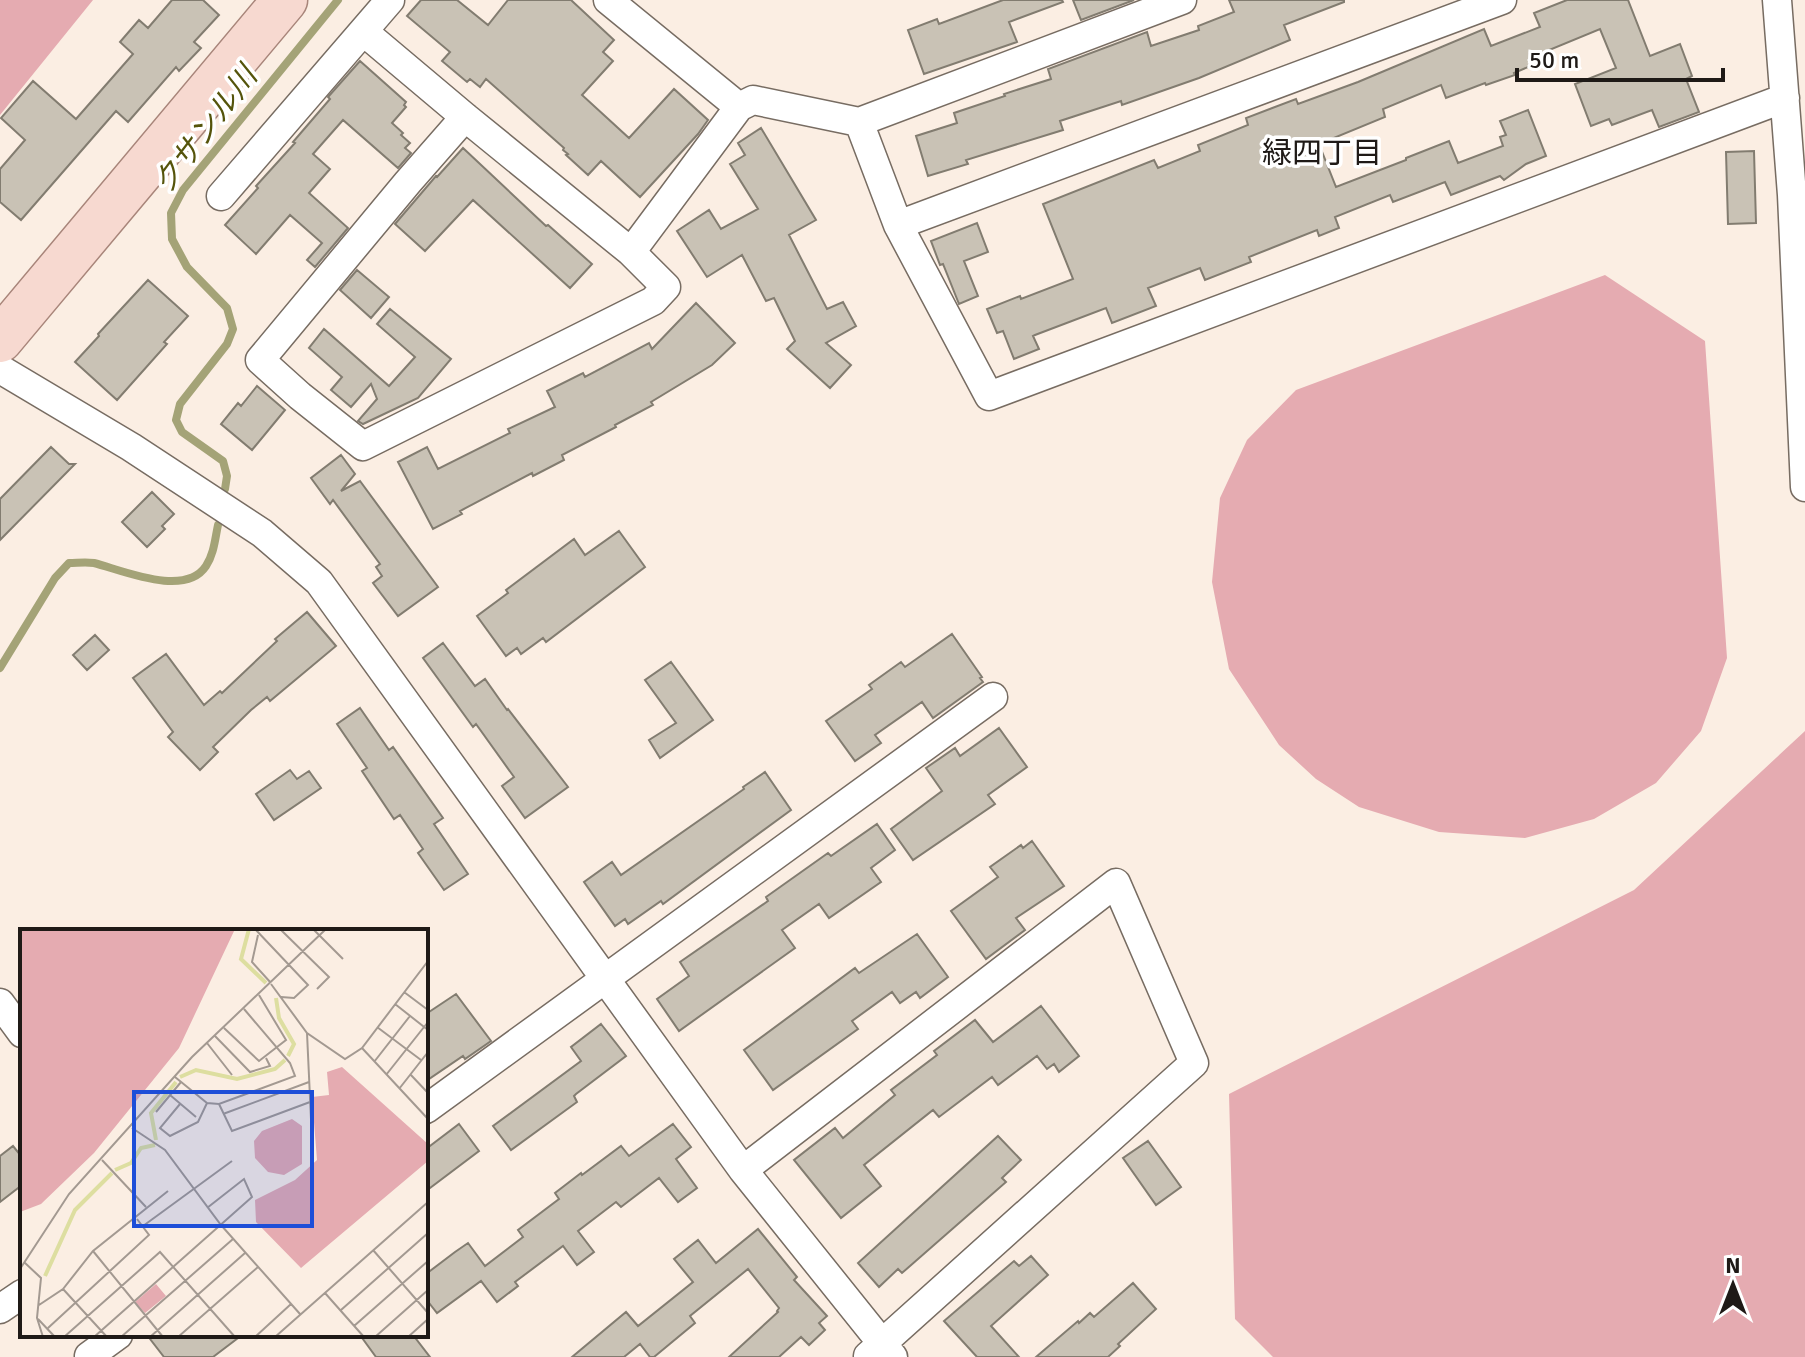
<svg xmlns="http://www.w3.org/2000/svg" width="1805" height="1357" viewBox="0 0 1805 1357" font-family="Signika,'Noto Sans JP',sans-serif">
  <rect width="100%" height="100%" fill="#fbeee3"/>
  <path fill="#e5abb1" d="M0,0h93l-93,115z
    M1605,275l100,66 22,317 -26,73 -45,52 -62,36 -69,19 -86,-6 -80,-25 -43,-28 -37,-34 -50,-76 -17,-87 8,-84 27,-58 49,-50z
    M1805,731v626h-532l-38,-38 -6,-225 405,-204z"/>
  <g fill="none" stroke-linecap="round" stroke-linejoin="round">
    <path stroke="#a4a377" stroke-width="8" d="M225,489l2,-13 -4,-15 -41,-29 -6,-12 4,-16 47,-60 6,-15 -6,-21 -40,-41 -15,-28 -1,-26 12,-23 155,-190
      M0,668l55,-90 14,-15c8,0 16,-1 25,0 28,7 91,35 112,3 8,-12 9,-27 12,-41"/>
  </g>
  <path fill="#c9c2b5" stroke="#827c70" stroke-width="2" d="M172,0h31l16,15 -25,27 7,6 -22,23 -3,-4 -48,55 -12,-11 -95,109 -21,-18v-33l25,-29 -24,-22 32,-37 43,38 57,-65 -13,-12 19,-22 9,8z
    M421,0h36l31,25 20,-25h63l43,40 -11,12 10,9 -31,34 47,43 45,-49 34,31 -10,14 -58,63 -39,-36 -13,14 -22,-20 2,-1 -5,-4 1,-2 -78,-69 -6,8 -10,-8 -3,3 -25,-21 8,-9 -43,-36z
    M1003,0h59l1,2 -54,20 8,20 -93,32 -16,-44 29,-11 2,5z
    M1073,0h61l-53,20z
    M1229,0h115v2l-60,23 6,15 -91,38 -77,27 -1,-4 -61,20 3,9 -97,30 2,4 -40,12 -12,-40 41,-13 -3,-10 51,-17 -1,-2 47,-15 -3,-10 99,-37 4,14 48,-16 -1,-4 36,-14z
    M1567,0h61l22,56 30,-12 12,32 -6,3 13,33 -40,15 -7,-17 -40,15 -3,-6 -18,7 -16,-42 41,-16 -16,-39 -63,26 3,7 -26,11 1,2 -29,10 -1,-2 -39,15 -5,-13 -58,24 2,8 -66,27 17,43 70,-27v-2l43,-17 9,22 45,-17 -3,-9 6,-2 -6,-14 28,-11 18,46 -20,8 -22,16 -4,-4 -49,19 -6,-13 -52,20 -3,-7 -55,22 4,11 -20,8 -2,-6 -68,27 2,5 -46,18 -5,-12 -52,20 8,18 -44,17 -6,-15 -71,27 -2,1 6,13 -25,10 -11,-28 -6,2 -10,-24 33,-13 1,3 52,-20 -30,-75 111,-44 4,8 42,-17 -2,-6 50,-20 -2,-7 50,-19 2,5 60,-22 126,-53 7,17 49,-19 -6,-14z
    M360,61l46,41 -2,3 2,2 -14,16 11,10 -2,2 9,8 -5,5 6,5 -13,15 -55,-48 -30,34 17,15 -21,24 39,35 -33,39 -8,-7 15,-17 -32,-28 -34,39 -31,-29 33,-37 -2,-2 39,-43 -2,-1 37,-43 -2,-2z
    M761,128l55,92 -27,15 38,74 16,-7 13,24 -30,17 25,22 -21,23 -43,-39 8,-8 -21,-43 -8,3 -24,-46 -35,22 -30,-46 32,-21 12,19 37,-20 -28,-45 15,-9 -7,-12z
    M463,148l83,78 2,-1 44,39 -22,24 -97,-88 -48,51 -30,-27 41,-48 1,1z
    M1754,151l2,72 -28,1 -2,-72z
    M977,223l11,29 -24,9 14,35 -19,8 -16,-40 -3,1 -9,-24z
    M357,270l32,27 -18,21 -31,-28z
    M148,280l40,36 -24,26 3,2 -50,56 -42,-38 24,-26 -1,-2z
    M696,303l39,40 -23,22 -61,37 2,3 -38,20 1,2 -54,28 2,5 -31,16 -1,-3 -72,38 2,3 -29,15 -35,-67 29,-15 11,22 72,-36 -2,-4 47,-22 -8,-16 36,-18 2,4 64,-34 3,6z
    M390,309l61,50 -33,39 -55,26 -5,-3 19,-22 -6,-15 -20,23 -20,-17 11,-13 -33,-29 15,-19 65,57 26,-29 -38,-33z
    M257,386l28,24 -33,40 -31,-26 17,-21 3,3z
    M51,447l18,17h6l-75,76v-41z
    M341,455l14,19 -14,17 19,-10 78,106 -40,29 -25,-33 9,-7 -6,-9 4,-3 -47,-64 -3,4 -19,-26z
    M152,492l22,22 -12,12 3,3 -18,18 -25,-25z
    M619,531l26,36 -99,75 -3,-4 -22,16 -4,-6 -11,8 -29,-40 31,-23 -2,-3 68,-51 11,16z
    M307,612l29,34 -66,55 -3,-4 -16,13 -38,37 5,5 -18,18 -32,-33 5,-5 -40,-54 33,-24 38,51 16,-14 2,2 55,-52 -2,-2z
    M952,634l30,43 -2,1 3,4 -50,36 -11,-16 -47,33 6,8 -26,18 -29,-40 46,-32 -3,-4 32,-23 4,5z
    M95,635l14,15 -22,20 -14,-15z
    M443,643l32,43 10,-7 22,31 1,-1 60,78 -43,31 -23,-32 12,-9 -38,-53 -3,3 -50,-69z
    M671,662l42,58 -53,38 -11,-18 27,-17 -31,-43z
    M360,708l29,42 4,-3 50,71 -9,6 34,50 -24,16 -26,-37 5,-4 -23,-34 -6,4 -32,-48 5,-3 -30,-44z
    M999,728l28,39 -39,28 7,9 -82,56 -22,-31 51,-38 -16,-23 29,-20 5,8z
    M290,770l7,9 12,-8 12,17 -47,32 -18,-26z
    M765,772l26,38 -128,94 -2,-3 -33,23 -3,-5 -10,7 -31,-44 28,-20 9,13 123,-86 -1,-2z
    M877,824l18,26 -24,18 10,14 -52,36 -10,-14 -37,26 13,18 -116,83 -22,-32 32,-23 -9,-14 88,-61 -2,-4 62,-44 3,3z
    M1032,841l32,45 -48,32 9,12 -39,29 -35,-48 47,-34 -8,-10 31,-22 2,3z
    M917,934l31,43 -28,21 -4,-6 -16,11 -8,-11 -40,29 6,8 -85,61 -29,-40 111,-82 4,5z
    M456,994l35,47 -26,18 -2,-3 -37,25v-67z
    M1041,1006l38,50 -20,16 -5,-8 -7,5 -10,-13 -39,29 -6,-8 -53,40 -6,-7 -69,55 17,21 -40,32 -47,-58 41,-32 8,10 52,-43 -4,-5 46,-35 -3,-4 41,-31 18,22z
    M601,1024l25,32 -50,38 -2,2 3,6 -66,48 -18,-24 88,-65 -10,-14z
    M459,1124l20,27 -53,40v-42z
    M673,1124l18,23 -15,12 21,29 -19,14 -19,-24 -38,29 -5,-5 -38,29 16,21 -17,13 -14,-19 -48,36 3,4 -21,16 -16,-21 -44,32 -11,-14v-25l29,-22 13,-9 17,23 38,-29 -5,-7 41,-31 -4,-6 26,-20 1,2 39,-29 8,10z
    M998,1136l23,24 -19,18 4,4 -104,91 -4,-4 -19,18 -21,-24z
    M1148,1141l33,46 -25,18 -33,-47z
    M13,1146l9,11v28l-22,17v-46z
    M758,1229l39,48 -3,3 33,36 -8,7 6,7 -16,15 -8,-8 -22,20h-50l49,-45 -1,-1 2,-3 -31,-39 -58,47 5,7 -41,34h-4l-10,-13 -16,13h-52l54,-45 12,14 55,-44 -19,-23 24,-19 18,23z
    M1031,1256l17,19 -57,51 28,31h-42l-33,-36 70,-60 5,5z
    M1133,1283l23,26 -38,35 2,2 -12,11h-72l42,-36 1,2 11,-10 4,4z
    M147,1335h95l-29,22h-49z
    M360,1335h53l17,22h-54z"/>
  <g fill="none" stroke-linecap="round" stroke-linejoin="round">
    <g stroke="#776c62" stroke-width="31">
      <path id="minor" d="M608,0l131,107 14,-7 106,22 323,-122
        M1777,0l15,195 13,292
        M364,32l101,85 166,135
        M465,117l-57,65 -148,178 40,36 63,50 290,-145 13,-14 -35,-35 108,-145
        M859,122l39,103 91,171 796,-298
        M221,196l169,-196
        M898,225l604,-225
        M0,369l131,78 131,86 57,49 424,588 150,187
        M0,1003l22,30
        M426,1109l567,-412
        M743,1170l373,-287 78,180 -326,293
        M0,1309l22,-15
        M89,1356l29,-21"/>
    </g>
    <g stroke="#a8857a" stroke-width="47">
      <path id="primary" d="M0,340l285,-340"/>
    </g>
    <use href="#minor" stroke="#fff" stroke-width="28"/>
    <use href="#primary" stroke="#f7d9d0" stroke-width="44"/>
  </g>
  <g text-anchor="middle" stroke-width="7" stroke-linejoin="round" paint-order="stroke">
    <g font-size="30" font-style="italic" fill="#55540b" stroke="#fff">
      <text transform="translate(205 130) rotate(-53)" y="10">クサンル川</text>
    </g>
    <g font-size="30" fill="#1f1a17" stroke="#fff">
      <text x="1322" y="163">緑四丁目</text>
    </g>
  </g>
  <g transform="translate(20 929)">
    <rect width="408" height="408" fill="#fbeee3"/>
    <path d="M0,0h215l-56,119 -85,105 -53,51 -21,8zM322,138l86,77v17l-127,107 -45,-46 -1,-22 40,-20 22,-20 -5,-63 17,-2 -2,-23zM272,190l10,7v38l-18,11 -16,-3 -13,-14 -1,-17 8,-10zM136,355l10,12 -21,17 -10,-11z" fill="#e5abb1"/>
    <path fill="none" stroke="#dddea0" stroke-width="4" d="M229,0l-8,30 25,24M256,69l3,20 15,26 -6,12M160,148l16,-7 41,9 38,-10 10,-9M136,211l-5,-27 25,-31M95,241l16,-7 10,-15 14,-3M25,347l30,-66 37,-37"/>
    <path fill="none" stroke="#a39991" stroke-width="2" d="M235,0l53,56 -14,13 -13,-1M260,0l49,48 -12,12M293,0l30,30M238,6l-6,27 19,21M251,55l36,49 38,26 17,-11 66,-87M384,63l24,18M375,75l33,26M357,98l44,33M204,99l35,33 27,-21 -27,-45M287,104l5,108M195,107l35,36 20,-6 -4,-8M187,114l25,32M342,119l66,71M354,133l36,-46M390,145l18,19M366,146l42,-53M155,148l32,26 12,1 76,-28 -5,-13 -46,-54M379,160l29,-37M150,166l26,22M160,175l-20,24 10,8 28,-14 9,-19M199,175l13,27 78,-29M136,183l25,-30M203,185l86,-32M112,199l33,22 56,75 79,89M82,231l44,47M123,297l89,-65M353,321l55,63M73,322l70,86M4,333l17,16 -4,40 6,19M0,340l49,-75 123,-137 134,-128M43,360l44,48M305,364l39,44M19,376l24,-16 30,-38 75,-60M321,381l87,-77M18,390l17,18M334,397l74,-65M28,399l101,-93 -12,-16M44,408l96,-85 75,85M74,408l158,-140 -8,-18 -37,29M101,408l112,-98M130,408l95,-84M158,408l80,-70M235,408l36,-33M255,408l153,-135M355,408l53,-47M388,408l20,-18"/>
    <path fill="#1d4ed8" fill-opacity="0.15" stroke="#1d4ed8" stroke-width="4" d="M114,163h178v134h-178z"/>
    <rect width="408" height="408" fill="none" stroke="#1f1a17" stroke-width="4"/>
  </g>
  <g transform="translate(1733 1285)" stroke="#ffffff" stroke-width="6" paint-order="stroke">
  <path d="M0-6L14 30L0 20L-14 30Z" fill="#1f1a17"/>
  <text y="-12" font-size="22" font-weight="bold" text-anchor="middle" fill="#1f1a17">N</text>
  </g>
  <path d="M1517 68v12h206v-12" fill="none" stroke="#1f1a17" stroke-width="4"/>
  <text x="1529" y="68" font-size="24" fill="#1f1a17" stroke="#ffffff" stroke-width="6" paint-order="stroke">50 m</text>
</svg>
